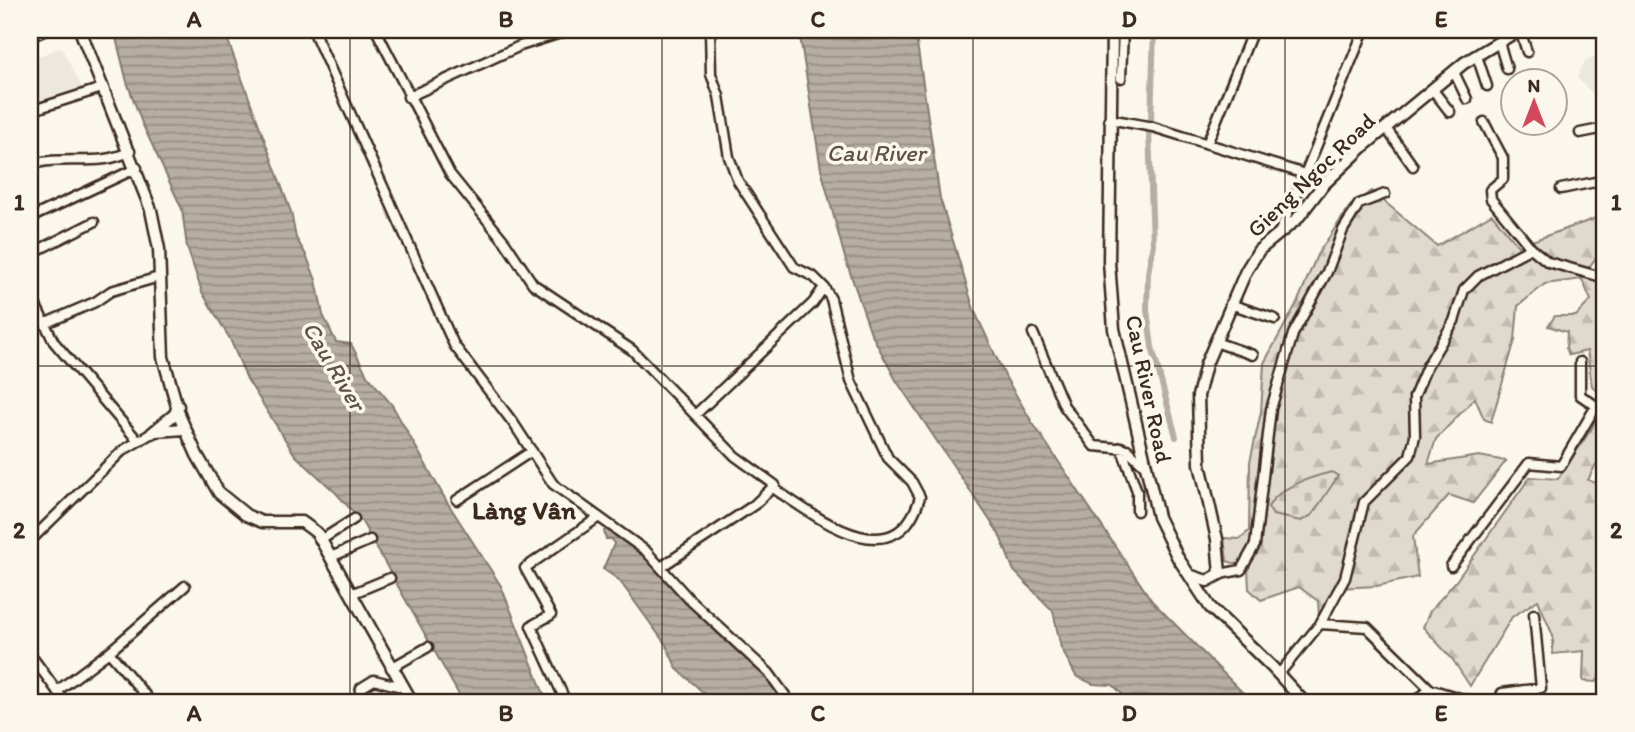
<svg xmlns="http://www.w3.org/2000/svg" width="1635" height="732" viewBox="0 0 1635 732" font-family="Itim,sans-serif">
  <defs>
    <pattern id="forest-firs" width="22" height="20" patternUnits="userSpaceOnUse" patternTransform="scale(1.75)"><rect width="22" height="20" fill="#dfd9ce"/><path d="M5 1l3.5 6h-7zM16 11l3.5 6h-7z" fill="#c0bab0"/></pattern>
    <pattern id="cemetery-stones" width="16" height="16" patternUnits="userSpaceOnUse" patternTransform="scale(1.75)"><rect width="16" height="16" fill="#dfd9ce"/><path d="M2 7V4a2 2 0 0 1 4 0v3zM10 15v-3a2 2 0 0 1 4 0v3z" fill="#c0bab0"/></pattern>
    <pattern id="water-rules" width="6" height="5" patternUnits="userSpaceOnUse" patternTransform="scale(1.75)"><rect width="6" height="5" fill="#b6aea2"/><path d="M0 2.5h6" fill="none" stroke="#958e83"/></pattern>
  </defs>
  <rect width="100%" height="100%" fill="#fbf7ec"/>
  <filter id="ink" filterUnits="userSpaceOnUse"><feTurbulence type="fractalNoise" baseFrequency=".0143" numOctaves="2"/><feDisplacementMap in="SourceGraphic" scale="14" xChannelSelector="R" yChannelSelector="G"/><feConvolveMatrix kernelMatrix="1 2 1 2 8 2 1 2 1" color-interpolation-filters="sRGB"/></filter>
  <g filter="url(#ink)">
    <path fill="#ede8dd" d="M61,47l21,41 -52,17v-45z
      M1605,51v55l-28,-28 8,-17z"/>
    <path fill="url(#forest-firs)" stroke="#8d8276" stroke-width="2" d="M1372,191l65,55 55,-32 26,32 87,-31v30l-18,25 18,13v114l-13,-11 -5,-35 -18,4 -3,-7 1,-16 -19,-6 7,-10h21l15,-16 -9,-21 -37,5 -27,22 -3,34 -24,82 -7,-3 -9,-21 -39,41 -8,25 51,-8 27,5 -33,42 -24,-8 -36,41 5,41 -41,9 -39,2 -19,29 -1,-16 -19,-14 -38,13 -12,-11 -1,-21 -21,-7 -3,-23 15,1 10,-8 1,-69 11,-50 3,-49 34,-62 19,-46 33,-49z
      M1605,397v65l-9,2 -8,16 13,5 4,-5v3l-10,12 10,8v166l-9,13 -13,-1 1,-30 -31,3v-18l-15,-36 -26,17 -42,69 -17,-26 -30,-33 7,-16 26,-30 74,-104 28,2 34,-51z"/>
    <path fill="url(#cemetery-stones)" stroke="#8d8276" stroke-width="2" d="M1332,472l6,4 -26,39 -11,6 -28,-6 -5,-8c10,-20 43,-30 64,-35z"/>
    <path fill="url(#water-rules)" stroke="#85796d" stroke-width="2" d="M114,30h110l67,182 5,26 10,17 10,25 7,35 13,27 15,2 16,31 25,30 55,97 54,84 46,116h-84l-101,-180 -26,-29 -41,-38 -48,-76 -17,-40 -28,-47 -15,-45 -5,-38 -40,-86 -15,-41z
      M799,30h116l25,168 34,112 32,68 26,44 120,179 100,101h-122l-17,-17 -20,-1 -17,-8 -15,-28 -8,-37 -39,-40 -15,-37 -103,-154 -25,-47 -26,-75 -24,-89z
      M608,527l34,25 74,80 45,40 24,30h-76l-4,-8 -28,-25 -11,-24 -47,-65 -16,-11 11,-25 -2,-5h-6l-2,-8z"/>
    <g fill="none" stroke-linecap="round" stroke-linejoin="round">
      <path stroke="#b6aea2" stroke-width="6" d="M1151,121l3,-91
        M1149,131l4,113 -5,29 -1,37 5,37 24,90"/>
      <g stroke="#3b2a1e" stroke-width="13">
        <path id="minor" d="M313,30l141,315 60,79 39,60 93,67 43,48 80,74 21,29
          M376,30l74,144 55,68 28,42 99,66 103,106 40,29 -21,20 -93,62
          M710,30l1,44 8,22 10,61 9,24 56,86 20,10 10,10 7,12 20,82 37,77 24,24 8,15c-24,83 -105,19 -147,-9
          M1520,30l7,22
          M30,37l16,-7
          M1499,42l8,27
          M1477,56l10,30
          M1454,72l13,27
          M1121,78l2,-48
          M1433,90l17,22
          M408,97l112,-51 50,-16
          M30,111l72,-23
          M1109,119l44,8 152,47 -26,59
          M1484,122l19,36v21l-13,11 1,9 40,49 17,14 57,16
          M1386,128l27,38
          M1580,133l25,-5
          M1207,144l46,-114
          M30,165c32,-11 70,3 100,-14
          M1325,183l-20,-9 59,-144
          M1561,189l44,-9
          M30,218l107,-50
          M30,254l64,-32
          M30,294l24,48 84,99
          M1230,304l45,15
          M46,323l49,-21 16,-11 48,-14
          M1033,333l31,73 30,40 33,3 19,18
          M1215,342l38,13
          M1580,362v33l25,17
          M695,415l118,-112 11,-16
          M1121,447l16,44v20
          M457,500l75,-49
          M321,540l33,-21
          M30,541l92,-90 30,-18
          M331,557l39,-17
          M1451,566l78,-103 32,3 35,-60
          M1220,574l21,-4 14,-25 16,-136 22,-75 34,-62 16,-42 16,-26 26,-10
          M351,594l39,-16
          M1320,624l47,3 63,62
          M30,654l35,48
          M391,668l37,-21
          M1279,674l41,-50 25,-46 19,-76 46,-46 5,-20 -1,-39 13,-31 27,-45 10,-31 14,-14 53,-28
          M57,691l52,-39
          M151,702l-42,-50 76,-66
          M358,702l3,-14 13,-8 28,7
          M566,702l-35,-76 20,-11 -26,-47 74,-51
          M1415,702l15,-13 43,13
          M1498,702l4,-9 39,-5 -7,-74"/>
      </g>
      <g stroke="#3b2a1e" stroke-width="15">
        <path id="major" d="M80,30l71,180 8,39 4,108 17,60 17,38 22,38 27,22 16,7h40l15,11 95,169
          M1112,30l-3,232 5,67 44,188 20,41 32,49 62,60 32,35
          M156,431l29,-2
          M152,433l23,-19 3,-8
          M1189,575l18,6 13,-7 -3,-35 -17,-75 -2,-68 8,-32 40,-93 13,-21 38,-31 26,-34 42,-40 99,-82 55,-33"/>
      </g>
      <use href="#minor" stroke="#fbf7ec" stroke-width="8"/>
      <use href="#major" stroke="#fbf7ec" stroke-width="10"/>
    </g>
  </g>
  <path fill="none" stroke="#3b2a1e" stroke-width="2" stroke-opacity="0.55" d="M350,30v672M662,30v672M973,30v672M1285,30v672M30,366h1575"/>
  <g text-anchor="middle" stroke-width="7" stroke-linejoin="round" paint-order="stroke">
    <g font-size="23" fill="#3b2a1e" stroke="#fbf7ec">
      <text transform="translate(1311 175) rotate(-44)" y="8">Gieng Ngoc Road</text>
      <text transform="translate(1149 389) rotate(78)" y="8">Cau River Road</text>
    </g>
    <g font-size="24" font-style="italic" fill="#605246" stroke="#fbf7ec">
      <text x="876" y="161">Cau River</text>
      <text transform="translate(334 366) rotate(59)" y="8">Cau River</text>
    </g>
    <g font-size="26" font-weight="bold" fill="#3b2a1e" stroke="#fbf7ec">
      <text x="524" y="519">Làng Vân</text>
    </g>
  </g>
  <rect width="1635" height="732" fill="none" stroke="#fbf7ec" stroke-width="77"/>
  <g transform="translate(1534 102)"><circle r="33" fill="#fbf7ec" stroke="#aea59a" stroke-width="2"/>
  <path d="M0-5L12 26L0 18L-12 26Z" fill="#d1495b"/>
  <text y="-10" font-size="19" font-weight="bold" text-anchor="middle" fill="#3b2a1e">N</text>
  </g>
  <rect x="38" y="38" width="1558" height="656" fill="none" stroke="#3b2a1e" stroke-width="2.5"/>
  <g font-size="23" text-anchor="middle" font-weight="bold" fill="#3b2a1e">
    <text x="194" y="27">A</text>
    <text x="506" y="27">B</text>
    <text x="818" y="27">C</text>
    <text x="1129" y="27">D</text>
    <text x="1441" y="27">E</text>
    <text x="19" y="210">1</text>
    <text x="1616" y="210">1</text>
    <text x="19" y="538">2</text>
    <text x="1616" y="538">2</text>
    <text x="194" y="721">A</text>
    <text x="506" y="721">B</text>
    <text x="818" y="721">C</text>
    <text x="1129" y="721">D</text>
    <text x="1441" y="721">E</text>
  </g>
</svg>
